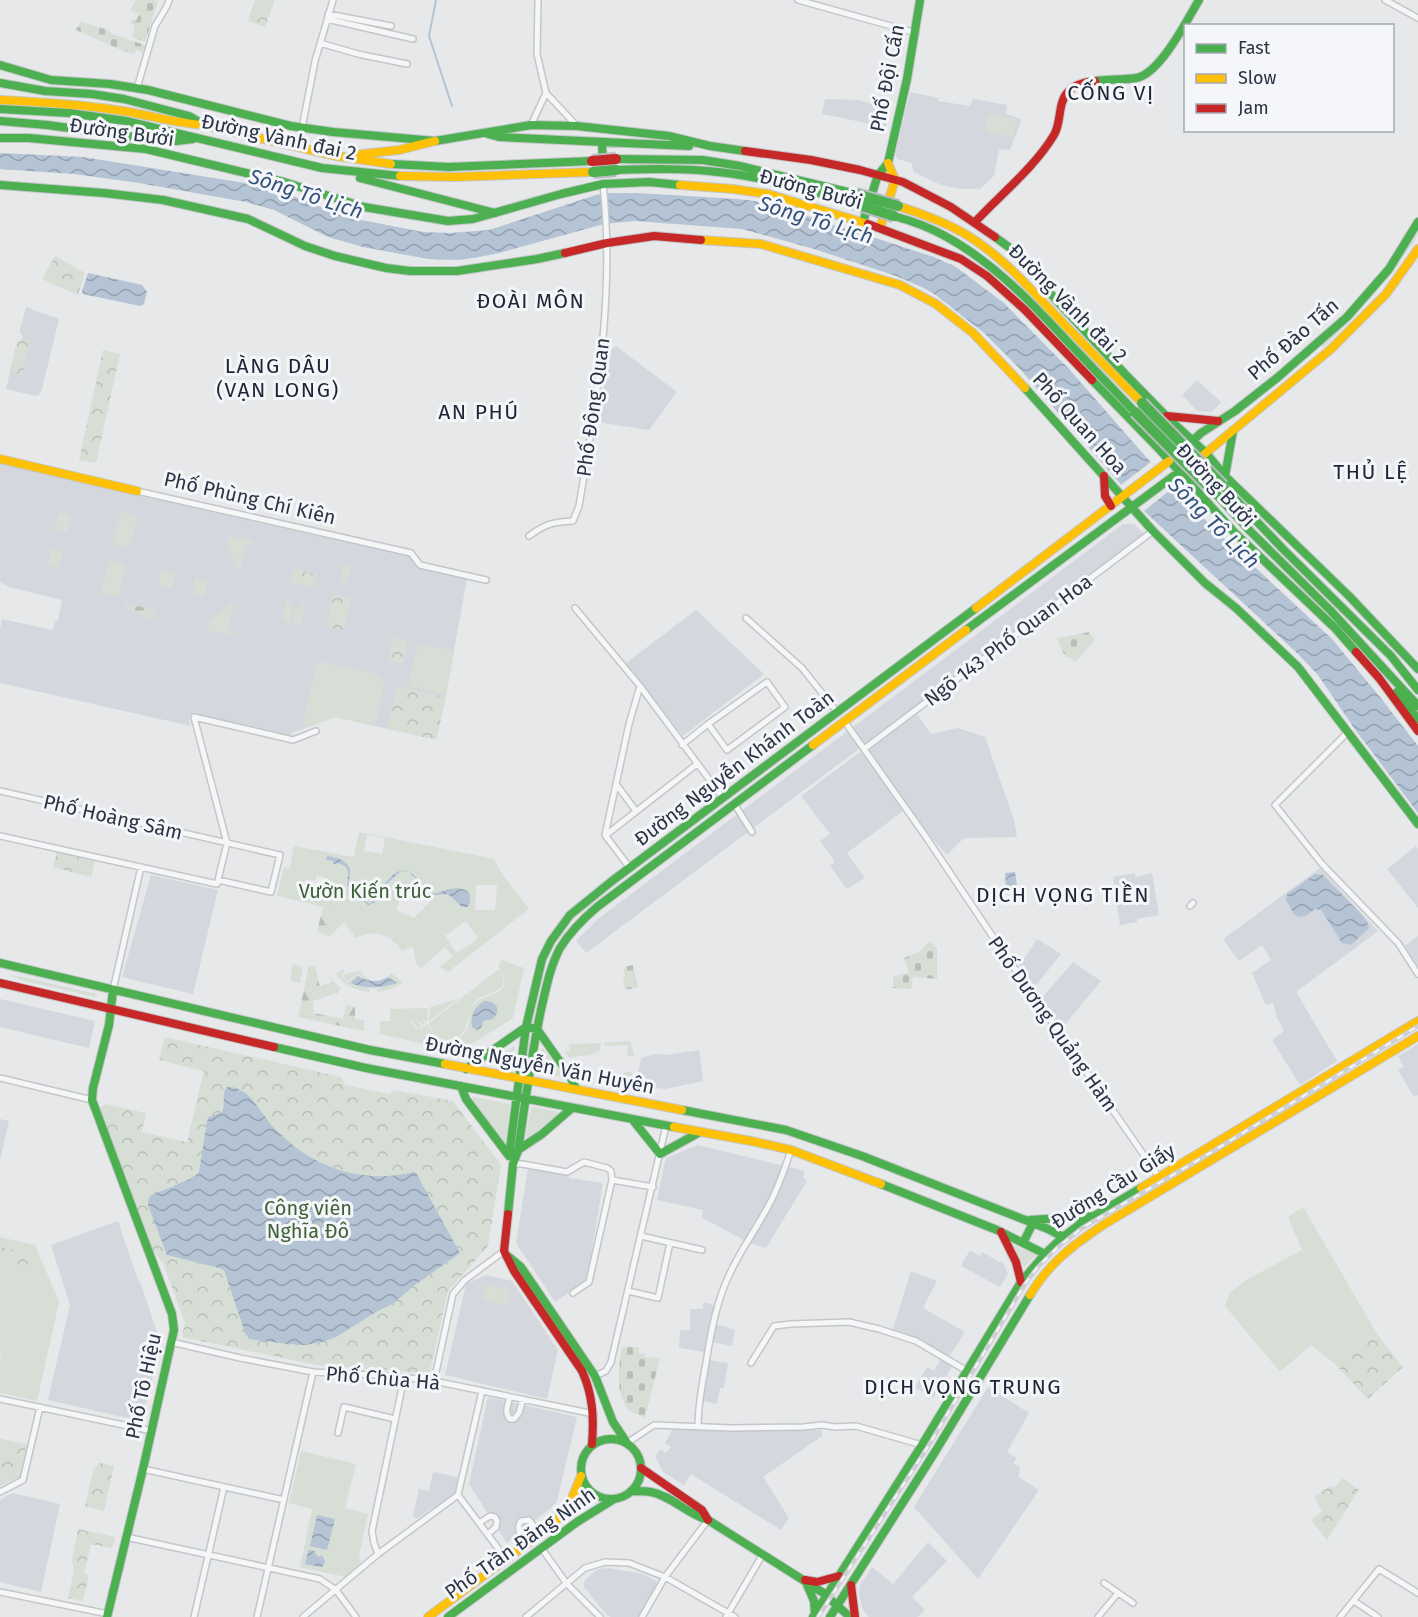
<svg xmlns="http://www.w3.org/2000/svg" width="1418" height="1617" viewBox="0 0 1418 1617" font-family="'Fira Sans',sans-serif">
  <defs>
    <pattern id="forest-firs" width="22" height="20" patternUnits="userSpaceOnUse" patternTransform="scale(1.5)"><rect width="22" height="20" fill="#d6ded6"/><path d="M5 1l3.5 6h-7zM16 11l3.5 6h-7z" fill="#b8bfb9"/></pattern>
    <pattern id="cemetery-stones" width="16" height="16" patternUnits="userSpaceOnUse" patternTransform="scale(1.5)"><rect width="16" height="16" fill="#d6ded6"/><path d="M2 7V4a2 2 0 0 1 4 0v3zM10 15v-3a2 2 0 0 1 4 0v3z" fill="#b8bfb9"/></pattern>
    <pattern id="park-crowns" width="20" height="18" patternUnits="userSpaceOnUse" patternTransform="scale(1.5)"><rect width="20" height="18" fill="#d6ded6"/><path d="M2 6a3 3 0 1 1 6 0M12 15a3 3 0 1 1 6 0" fill="none" stroke="#b8bfb9"/></pattern>
    <pattern id="water-waves" width="16" height="10" patternUnits="userSpaceOnUse" patternTransform="scale(1.5)"><rect width="16" height="10" fill="#b4c4d5"/><path d="M0 5q4-4 8 0t8 0" fill="none" stroke="#93a0af"/></pattern>
  </defs>
  <rect width="100%" height="100%" fill="#e6e8ea"/>
  <path fill="#d4d7dd" d="M910,92l29,6 -1,3 32,5 3,-7 34,6 -1,9 16,5 -12,31 -11,-1 -5,27 -14,13h-19l-20,-4 -27,-13 -3,-9 -13,-4 -3,-4z
    M825,99l33,1 32,9 -4,18 -64,-13z
    M26,307l33,12 -18,74 -5,3 -30,-7 11,-47 5,-3 1,-3 -3,-3v-3z
    M616,346l61,46 -28,38 -46,-7 -3,-3 9,-69z
    M1197,380l24,22 -9,10 -15,-1 -15,-16z
    M0,463l308,71 99,20 7,6 3,7 50,11 -21,117 -10,45 -100,-23 -5,1 -39,15 -2,4 -100,-22 -1,5 2,6 -191,-43v-53l2,-11 51,11 2,-9h3l4,-21 -53,-13 -9,-5z
    M1123,524h11l11,11 -559,418 -10,-12 22,-22z
    M696,610l68,64 -81,62 -57,-73z
    M915,711l16,23 27,-6 27,9 29,83 3,17 -53,1 -17,17 -19,-22 -7,4 -18,-26 -56,42 18,25 -18,11 -17,-23 5,-4 -15,-21 10,-7 -29,-38z
    M1416,846l2,3v59l-31,-39z
    M1320,868l58,63 -82,61 41,69 -37,24 -28,-45 12,-9 -7,-13 -4,-15 -7,2 -14,-32 19,-13 -9,-15 -23,16 -16,-22z
    M1135,873v4l17,-4 7,42 -22,4v3l-17,3 -7,-48z
    M151,875l67,15 -25,104 -71,-17z
    M1418,936v30l-13,-20z
    M1037,939l24,15 -28,35 -15,-21z
    M1073,962l28,19 -39,47 -21,-29z
    M0,999l95,22 -6,27 -89,-21z
    M1418,1044v51l-4,2 -16,-27 6,-3 -6,-11z
    M699,1050l4,31 -38,8 -8,-1 -20,-6 4,-24 13,-4 12,1z
    M0,1119l9,2 -9,40z
    M698,1145l107,26 -2,6 4,4 -41,67 -16,-5 -48,-25 1,-8 -46,-10 9,-42z
    M528,1168l41,7v3l34,5 -16,97 -32,22 -39,-59z
    M118,1221l20,59 3,4 20,61 -20,76 -93,-21 22,-95 -19,-60z
    M970,1250l10,6 2,-4 19,11 1,-2 6,13 -8,13 -39,-21z
    M911,1271l26,10 -14,27 42,24 -17,26 -56,-26z
    M486,1275l26,6 46,69 -11,49 -102,-24 21,-91z
    M703,1303h4l8,3 -10,46 -26,-4 1,-18h10v-21h13z
    M716,1324l19,6 -3,16 -20,-4z
    M941,1358l12,7 -20,33 -18,-11 12,-20 7,4z
    M709,1360l19,3 -4,25h-4l-3,16 -15,-3z
    M988,1387l41,26 -22,39 10,6 -4,5 7,4 -1,10 20,13 -61,89 -64,-72z
    M488,1397l89,20 -20,84 -6,7 -44,35 -38,-59z
    M672,1430h150v6l-59,41 26,41 -8,12 -90,-56 -7,11 -21,-13 -8,-16 6,-7 5,4 5,-6 -6,-4z
    M433,1472l25,5 -3,16 -39,26 -3,-4 6,-26 10,2z
    M12,1493l48,11 -19,88 -41,-10v-82z
    M928,1542l19,19 -35,36 13,13 -8,7h-48l-6,-7 -4,-16 1,-9 12,-18 21,17z
    M608,1568l35,6 13,7 2,7 -18,29h-29l-5,-3 -22,-27 1,-7 13,-11z"/>
  <path fill="#d6ded6" fill-rule="evenodd" d="M988,114l28,5 -3,18 -28,-5z
    M1418,229c0,9 -7,17 -12,24 -24,36 -53,65 -83,95l-2,-4z
    M120,512l17,4 -7,32 -18,-4z
    M59,513l12,2 -4,17 -12,-3z
    M230,536l24,5 -1,4 -7,-1 -6,27 -4,-1v-4l-10,-23z
    M51,549l12,3 -4,16 -12,-2z
    M109,560l17,4 -7,33 -18,-4z
    M343,564l8,2 -4,17 -8,-1z
    M161,570l14,3 -3,15 -14,-3z
    M195,578l13,3 -4,15 -12,-3z
    M286,600l2,1 2,4 3,3 -3,15 -8,-2z
    M228,603l5,1 -6,26 6,2 -1,4 -24,-6 -1,-4 1,-4 18,-15z
    M303,604h2l-4,21 -9,-2 3,-14 5,-1z
    M418,643l36,8 -8,44 -38,-9z
    M317,661l61,13 7,9 -10,43 -39,-9 -30,11 -2,-9z
    M359,832l135,27 8,15 27,35 -81,63 -8,-5 13,-11 -8,-9 -24,21 -5,-4 -3,-18 -11,5c-11,-17 -28,-22 -46,-13l-23,-29 -56,-13 7,-29 6,1 4,-22 60,11zM367,835l18,3 -3,16 -18,-3zM317,875l7,2 -4,17 -17,-4 2,-11 10,2zM476,885h21l-2,25h-20zM404,891l26,11 -16,16 -18,-8zM466,921l12,17 -21,15 -12,-17z
    M502,960l22,8 -11,50 -54,34 -79,-18v-13h10v-12l38,-1 -1,14 -6,-5 4,6 -2,2 -6,-6 4,7 -3,3 -7,-10 -1,1 7,10 11,-6c6,15 29,25 39,5 3,-7 1,-15 5,-22 11,-17 47,-8 26,-41zM477,1006l12,14 -5,1 -2,5 -10,-2v-9z
    M293,964l10,3 -3,16 -10,-2z
    M343,969l1,3 -3,4 6,7 9,-8 2,1 -8,7 19,5v4c-14,-2 -25,-6 -33,-18z
    M499,969c15,24 -12,22 -22,31 -14,11 -5,45 -32,39 -9,-2 -13,-8 -16,-16z
    M391,973l12,9 -11,7 -15,3v-3l19,-6 -8,-6z
    M10,975l13,2 74,17 -2,3 -74,-17z
    M458,999l-29,22 1,-14z
    M630,1041l5,16 -8,-2 1,-10 -23,1 -1,-3z
    M601,1043l-1,7c-9,8 -20,4 -31,8l-4,-6 5,-2 -2,-6z
    M514,1046l1,2 -4,19 -3,1 -18,-4 1,-2z
    M543,1048l19,26 -1,3 -23,-5 3,-22z
    M624,1071l9,2 -3,13 -31,-6v-4l23,5z
    M472,1097h3l35,7 -4,38h-2l-31,-41z
    M534,1107l23,5 1,2 -29,23h-2l-1,-2 5,-27z
    M1303,1207l74,127 -43,29 -23,-18 -31,27 -55,-66 4,-12 17,-14 56,-30 -14,-33z
    M0,1237l35,8 24,57 -22,99 -37,-8v-34l1,-6 -1,-1z
    M1013,1245l23,10 -12,12z
    M486,1285l25,5 -4,16 -25,-5z
    M301,1451l55,13 -11,44 23,6 -9,42 3,9 -16,12 -46,-10 12,-58 -23,-6z"/>
  <path fill="url(#forest-firs)" d="M126,604h3l21,5 2,-3h4l-2,14 -27,-11 -2,-2z
    M323,907l10,2 11,13 -15,15 -12,-6z
    M309,966h6l5,21 12,-5 -2,-5 11,12 -4,4 -24,8 1,12 29,6 3,-14 9,2v12l9,1v11l-66,-14z
    M361,970l-2,3 2,-2 3,5 6,4v1l-14,-7 -9,8 -5,-7z"/>
  <path fill="url(#cemetery-stones)" d="M136,0h17l5,1 -13,41 -13,-5 3,-12 -5,-2 2,-4 4,2 3,-7 -9,-4z
    M80,21c12,5 25,6 35,14l30,10 1,2 -1,6 -9,-3 -2,4 -13,-4 -45,-20z
    M1089,632l6,8 -20,22 -6,-5 -2,1 -5,-7 -5,-13z
    M929,941l8,7v31l-24,-2 -2,12 -18,-1v-12l16,-3 -5,-15 15,-6z
    M633,965l5,22 -13,3 -2,-12 2,-2 -2,-9z
    M622,1347h17v6l6,1v3l15,1 -15,60c-5,-3 -14,-5 -17,-9 -13,-15 -9,-45 -6,-62z"/>
  <path fill="url(#park-crowns)" d="M255,0h20l-10,27 -17,-6z
    M55,256l30,17 -7,22 -36,-16z
    M22,339l8,2 -8,34 -12,-3 7,-30z
    M103,350l17,4 -24,109 -17,-3z
    M293,569l24,6 -3,13 -24,-6z
    M333,594l18,4 -7,33 -18,-4z
    M394,637l14,3 -6,24 -14,-3z
    M397,686l49,11 -10,43 -49,-12z
    M57,852l38,9 -4,16 -38,-10z
    M165,1037l176,40 4,8 44,9 5,-4 59,11 48,64 -13,81 -40,45 -19,85 -18,-4 -95,-7 -134,-28 3,-14 -22,-60 -14,-17 -49,-138 5,-4 41,9 -4,19 45,10 17,-71 -45,-11z
    M0,1247l36,8 -4,18 -32,-7z
    M1377,1334l26,33 -35,32 -34,-36z
    M0,1439l27,5 -7,33 -20,9z
    M101,1463l13,3 -10,45 -19,-5 9,-39z
    M1343,1478l16,12 -32,50 -16,-20 11,-9 -8,-14 16,-11 4,2z
    M78,1529l37,8 -3,11 -21,-4 -7,30 5,1 -6,26 -15,-3 6,-28 -2,-10z"/>
  <path fill="url(#water-waves)" d="M0,153l83,4 162,26 38,9 63,25 77,15 27,1 39,-3 107,-35 12,-2h30l100,6 16,2 38,10 142,46 22,10 48,36 65,66 78,89 65,69 120,112 48,58 38,49v67l-64,-85 -36,-53 -20,-21 -154,-143 -124,-142 -36,-36 -47,-37 -13,-8 -28,-12 -82,-27 -72,-20 -107,-8 -31,3 -105,29 -25,5 -18,2 -28,-1 -65,-12 -35,-10 -54,-27 -28,-8 -107,-19 -65,-9 -74,-5z
    M88,273l54,12 5,7 -3,12 -4,2 -57,-12 -1,-3z
    M327,856c11,1 25,6 23,19 0,3 -2,6 -1,9 2,8 15,16 21,20 9,-10 24,-43 41,-31 8,6 13,14 20,20 8,1 12,-3 19,-4 14,-3 25,3 18,18h-6l-14,-13 -13,1 -4,-1 -22,-22 -8,-1 -18,16 -9,16 -6,2 -20,-19 -1,-2c1,-11 4,-17 -9,-21l-5,1v-3l-7,-1z
    M1015,872l3,20h-12l-1,-19z
    M1315,874l8,1 40,41 5,8 1,4 -18,17 -9,-2 -21,-33 -6,-1 -8,6 -9,2 -4,-3 -8,-14 1,-6z
    M358,976c12,6 19,7 30,1l9,6c-17,6 -30,6 -47,0z
    M484,1001c8,0 15,3 13,12l-4,6 -9,2 -3,7 -4,2 -5,-3c-2,-11 2,-20 12,-26z
    M227,1087c23,-1 33,26 47,41 38,39 85,57 140,44l2,1 44,80 -48,34 -18,16 -18,9 -40,25 -14,5 -17,3 -17,-1 -39,-5 -4,-6 -21,-63 -5,-2 -52,-13 -19,-50v-5l2,-4 40,-17 5,-3 4,-4 8,-51 2,-4 13,-5c4,-8 -1,-18 5,-25z
    M317,1515l18,4 -8,31 -17,-4z
    M310,1550l4,1 4,6 4,-2 3,7 -3,5 -17,-3 3,-13z"/>
  <path fill="#e6e8ea" d="M1151,462l23,25 -30,24 -23,-26z"/>
  <g fill="none" stroke-linecap="round" stroke-linejoin="round">
    <path stroke="#b4c4d5" stroke-width="2" d="M436,0l-7,36 23,70"/>
    <g stroke="#c4c6c8" stroke-width="8">
      <path id="street" d="M538,0l-1,54 9,39 31,33
        M798,0l118,33
        M1385,0l33,18
        M328,14l63,12
        M327,19l86,20
        M320,43l38,11 49,10
        M137,88l18,-62 12,-20 2,-6
        M531,125l15,-32
        M302,128l13,-67 18,-61
        M137,491l274,62 9,12 66,15
        M529,536c16,-12 24,-14 44,-15l6,-15c18,-106 36,-214 24,-322
        M575,608l65,78 83,112
        M746,618l56,50 36,45
        M845,722l81,115 67,100 166,240
        M1348,732l-73,73 47,59 76,79 20,31
        M682,745l26,-21 59,-42 18,25 -58,43 -19,-26
        M864,749l289,-218
        M616,784l20,27
        M0,791l280,64 -9,37 -53,-12
        M735,805l17,27
        M606,835l91,-71
        M0,836l217,48 10,-41 -33,-126 99,23 23,-9
        M630,868l-25,-33 24,-111 11,-38
        M1190,906l3,-3
        M113,990l28,-123
        M0,1078l92,22
        M513,1164h9l45,8 17,-10 23,6 4,3 1,9 -23,102 -16,11
        M612,1180l41,7
        M641,1236l61,14
        M628,1291l30,7 12,-55
        M171,1342l69,16 73,14 80,4 41,5 160,33
        M751,1363l23,-37 17,-2 58,-2 30,7 37,12 51,30
        M595,1376l11,-5 5,-9 55,-236
        M434,1381l19,-87 12,-14 39,-29
        M510,1397c-2,7 -6,16 0,22h4l5,-6 4,-14
        M0,1399l152,32
        M698,1426c0,-21 4,-42 8,-63 5,-32 11,-65 26,-94 11,-23 27,-44 39,-68 8,-16 14,-33 20,-51
        M338,1433l6,-26 51,12
        M627,1443l27,-18 78,3 71,-1 19,-2 13,2 21,-1 66,19
        M143,1469l141,31
        M0,1492l23,-12 17,-73
        M458,1495l48,64
        M479,1523l11,-7 5,1 2,4 -1,6 -8,7
        M126,1537l194,42 16,11 20,27
        M527,1544c-5,-8 -12,-14 -6,-23l8,-1 11,14
        M542,1549l25,35 33,33
        M378,1554l-4,-11 -2,-12 32,-153
        M1104,1583l29,20
        M0,1592l108,22
        M1354,1601l24,16
        M194,1617l30,-130
        M257,1617l56,-245
        M303,1617l75,-63 80,-59 24,-104
        M526,1617l59,-49 20,-6 24,1 36,14 70,40
        M642,1617l23,-40 43,-57
        M726,1617l37,-63
        M1098,1617l20,-24
        M1340,1617l39,-48 39,24"/>
    </g>
    <g stroke="#c4c6c8" stroke-width="10">
      <path id="fast" d="M0,65l51,15 59,4 38,6 143,36 42,6 102,9 96,-16 46,1 92,10 41,10 35,5
        M1095,81c13,-2 28,-1 41,-3 24,-4 51,-58 63,-78
        M0,83l45,8 47,3 32,5 65,17 12,7
        M0,109l69,4 57,8 196,47 78,8
        M0,121l47,4 112,15 17,1 17,-2
        M488,134l11,3 190,9
        M0,138h29l117,11 138,33 80,25 84,14 25,-2 88,-25 42,-10 46,-2 31,3
        M602,142l1,25
        M616,159l87,1 37,6 116,28
        M391,164l57,3 144,-6
        M616,170c34,-1 68,-2 102,2 46,5 91,18 135,31
        M360,178l135,35
        M0,185l104,8 59,7 85,19 57,27 30,10 51,12 24,3h47l80,-12 28,-6
        M894,216c18,5 35,11 51,20 48,26 87,67 124,107 22,23 44,46 66,69
        M863,222l15,-47 10,-12 19,-84 13,-79
        M995,237l19,14 42,49 69,74 46,47 35,32 19,23 124,120 69,73
        M1092,380l67,69 76,84 100,95 21,24
        M1025,388l128,143 52,52 31,25 62,59 120,157
        M1189,444l12,-11 34,-22 42,-33 70,-61 42,-48 29,-47
        M1225,476l8,-45
        M1223,486l60,63 108,107 27,34
        M1216,494l34,37 80,79 88,96
        M966,630l213,-158
        M1397,692l21,27
        M0,963l370,87 75,14
        M526,1027l11,2 33,47 6,13
        M274,1047l92,21 308,59
        M466,1069l60,-42
        M461,1086l5,13 43,57
        M682,1110l104,20 76,26 186,73 15,8
        M632,1119l28,35 40,-22
        M509,1156l17,-129 16,-68 9,-18 19,-26 42,-34 364,-273
        M509,1156l33,-22 30,-26
        M881,1184l116,46 48,24
        M508,1214l5,-50 5,-13c7,-47 13,-95 23,-141 5,-22 9,-43 19,-62 10,-16 23,-29 37,-41l216,-162
        M1030,1220l64,-4
        M1023,1243l10,-20
        M509,1257l12,10 74,109 18,46 14,21
        M581 1469a30 30 0 1 1 60 0a30 30 0 1 1-60 0Z
        M631,1491c6,0 13,0 20,1 21,4 36,22 57,28l114,72 28,25
        M805,1580l9,21 1,13
        M107,1617l36,-148 31,-139 -2,-16 -80,-214 1,-12 16,-63 4,-35
        M448,1617l129,-95 37,-23
        M813,1617l109,-172 99,-163 24,-28 18,-17 16,-12 62,-37
        M830,1617l105,-165 95,-157"/>
    </g>
    <g stroke="#c4c6c8" stroke-width="10">
      <path id="slow" d="M0,100c39,2 78,4 116,10 30,4 58,13 88,15l132,31 55,8
        M354,155l45,-5 36,-9
        M400,176l55,1 138,-5
        M680,185l53,4 35,5 100,30
        M898,206c25,8 50,17 72,31 35,22 62,54 91,84 27,28 54,55 81,82
        M880,228l15,-48 -7,-17
        M701,240l60,4 139,41 36,19 37,29 52,55
        M1201,457l130,-108 55,-55 32,-45
        M0,459l137,32
        M976,608l193,-147
        M813,745l153,-115
        M445,1064l237,46
        M674,1127l77,14 40,9 90,34
        M1141,1188l277,-167
        M1030,1295c19,-32 42,-49 73,-70l315,-189
        M428,1617l123,-91 17,-18 13,-32"/>
    </g>
    <g stroke="#c4c6c8" stroke-width="10">
      <path id="jam" d="M745,151l66,9 49,10 43,12 48,25 44,30
        M975,222c26,-28 59,-54 79,-87 8,-13 3,-33 15,-44 6,-7 17,-9 26,-10
        M868,224l93,35 26,17 38,34 67,70
        M565,253l42,-10 47,-7 47,4
        M1167,416l51,5
        M1104,476l1,20 6,10
        M1356,652l23,26 39,53
        M0,983l274,64
        M508,1214l-4,37 10,20 68,100c11,24 12,47 10,73
        M1001,1232l15,30 5,20
        M641,1468l61,42 6,10
        M805,1580l12,2 22,-6
        M851,1585l4,32"/>
    </g>
    <use href="#street" stroke="#f5f6f7" stroke-width="5"/>
    <use href="#fast" stroke="#4caf50" stroke-width="8"/>
    <use href="#slow" stroke="#ffc107" stroke-width="8"/>
    <use href="#jam" stroke="#c62828" stroke-width="8"/>
    <g stroke="#cecfd2" stroke-width="4.5">
      <path id="rail" d="M818,1617l111,-172 96,-161 12,-16 20,-20 25,-20 123,-72 213,-130"/>
    </g>
    <use href="#rail" stroke="#f4f6f9" stroke-width="2" stroke-dasharray="7" stroke-linecap="butt"/>
    <g stroke="#b8bbbf" stroke-width="14" stroke-linecap="butt">
      <path id="fast-bridge" d="M593,172l23,-2
        M856,194l42,12
        M853,203l41,13
        M1142,403l81,83
        M1135,412l81,82"/>
    </g>
    <g stroke="#b8bbbf" stroke-width="14" stroke-linecap="butt">
      <path id="jam-bridge" d="M592,161l24,-2"/>
    </g>
    <use href="#fast-bridge" stroke="#4caf50" stroke-width="10"/>
    <use href="#jam-bridge" stroke="#c62828" stroke-width="10"/>
  </g>
  <g text-anchor="middle" stroke-width="6" stroke-linejoin="round" paint-order="stroke">
    <g font-size="20" fill="#2b3445" stroke="#f4f6f9">
      <text transform="translate(887 78) rotate(-79)" y="7">Phố Đội Cấn</text>
      <text transform="translate(122 132) rotate(8)" y="7">Đường Bưởi</text>
      <text transform="translate(279 137) rotate(12)" y="7">Đường Vành đai 2</text>
      <text transform="translate(811 189) rotate(15)" y="7">Đường Bưởi</text>
      <text transform="translate(1068 303) rotate(45)" y="7">Đường Vành đai 2</text>
      <text transform="translate(1293 339) rotate(-41)" y="7">Phố Đào Tấn</text>
      <text transform="translate(593 407) rotate(-82)" y="7">Phố Đông Quan</text>
      <text transform="translate(1080 423) rotate(48)" y="7">Phố Quan Hoa</text>
      <text transform="translate(1216 485) rotate(47)" y="7">Đường Bưởi</text>
      <text transform="translate(250 498) rotate(13)" y="7">Phố Phùng Chí Kiên</text>
      <text transform="translate(1008 640) rotate(-37)" y="7">Ngõ 143 Phố Quan Hoa</text>
      <text transform="translate(734 768) rotate(-37)" y="7">Đường Nguyễn Khánh Toàn</text>
      <text transform="translate(113 817) rotate(13)" y="7">Phố Hoàng Sâm</text>
      <text transform="translate(1053 1024) rotate(55)" y="7">Phố Dương Quảng Hàm</text>
      <text transform="translate(540 1065) rotate(11)" y="7">Đường Nguyễn Văn Huyên</text>
      <text transform="translate(1113 1186) rotate(-32)" y="7">Đường Cầu Giấy</text>
      <text transform="translate(383 1378) rotate(5)" y="7">Phố Chùa Hà</text>
      <text transform="translate(143 1386) rotate(-78)" y="7">Phố Tô Hiệu</text>
      <text transform="translate(520 1543) rotate(-35)" y="7">Phố Trần Đăng Ninh</text>
    </g>
    <g font-size="20" fill="#3f6138" stroke="#f4f6f9">
      <text x="365" y="898">Vườn Kiến trúc</text>
      <text x="308" y="1215">Công viên<tspan x="308" dy="23">Nghĩa Đô</tspan></text>
    </g>
    <g font-size="21" letter-spacing="1.5" fill="#1d2536" stroke="#f4f6f9">
      <text x="1111" y="100">CỐNG VỊ</text>
      <text x="531" y="308">ĐOÀI MÔN</text>
      <text x="278" y="373">LÀNG DÂU<tspan x="278" dy="24">(VẠN LONG)</tspan></text>
      <text x="479" y="419">AN PHÚ</text>
      <text x="1371" y="479">THỦ LỆ</text>
      <text x="1063" y="902">DỊCH VỌNG TIỀN</text>
      <text x="963" y="1394">DỊCH VỌNG TRUNG</text>
    </g>
    <g font-size="21" font-style="italic" fill="#34527a" stroke="#f4f6f9">
      <text transform="translate(306 194) rotate(18)" y="7">Sông Tô Lịch</text>
      <text transform="translate(816 220) rotate(17)" y="7">Sông Tô Lịch</text>
      <text transform="translate(1214 523) rotate(45)" y="7">Sông Tô Lịch</text>
    </g>
  </g>
  <rect x="1184" y="24" width="210" height="108" fill="#f4f6f9" stroke="#a4a8b1" stroke-width="1.5"/>
  <rect x="1196" y="44" width="30" height="9" fill="#4caf50" stroke="#a4a8b1" stroke-width="1.5"/>
  <text x="1238" y="54" font-size="18" fill="#2b3445">Fast</text>
  <rect x="1196" y="74" width="30" height="9" fill="#ffc107" stroke="#a4a8b1" stroke-width="1.5"/>
  <text x="1238" y="84" font-size="18" fill="#2b3445">Slow</text>
  <rect x="1196" y="104" width="30" height="9" fill="#c62828" stroke="#a4a8b1" stroke-width="1.5"/>
  <text x="1238" y="114" font-size="18" fill="#2b3445">Jam</text>
</svg>
